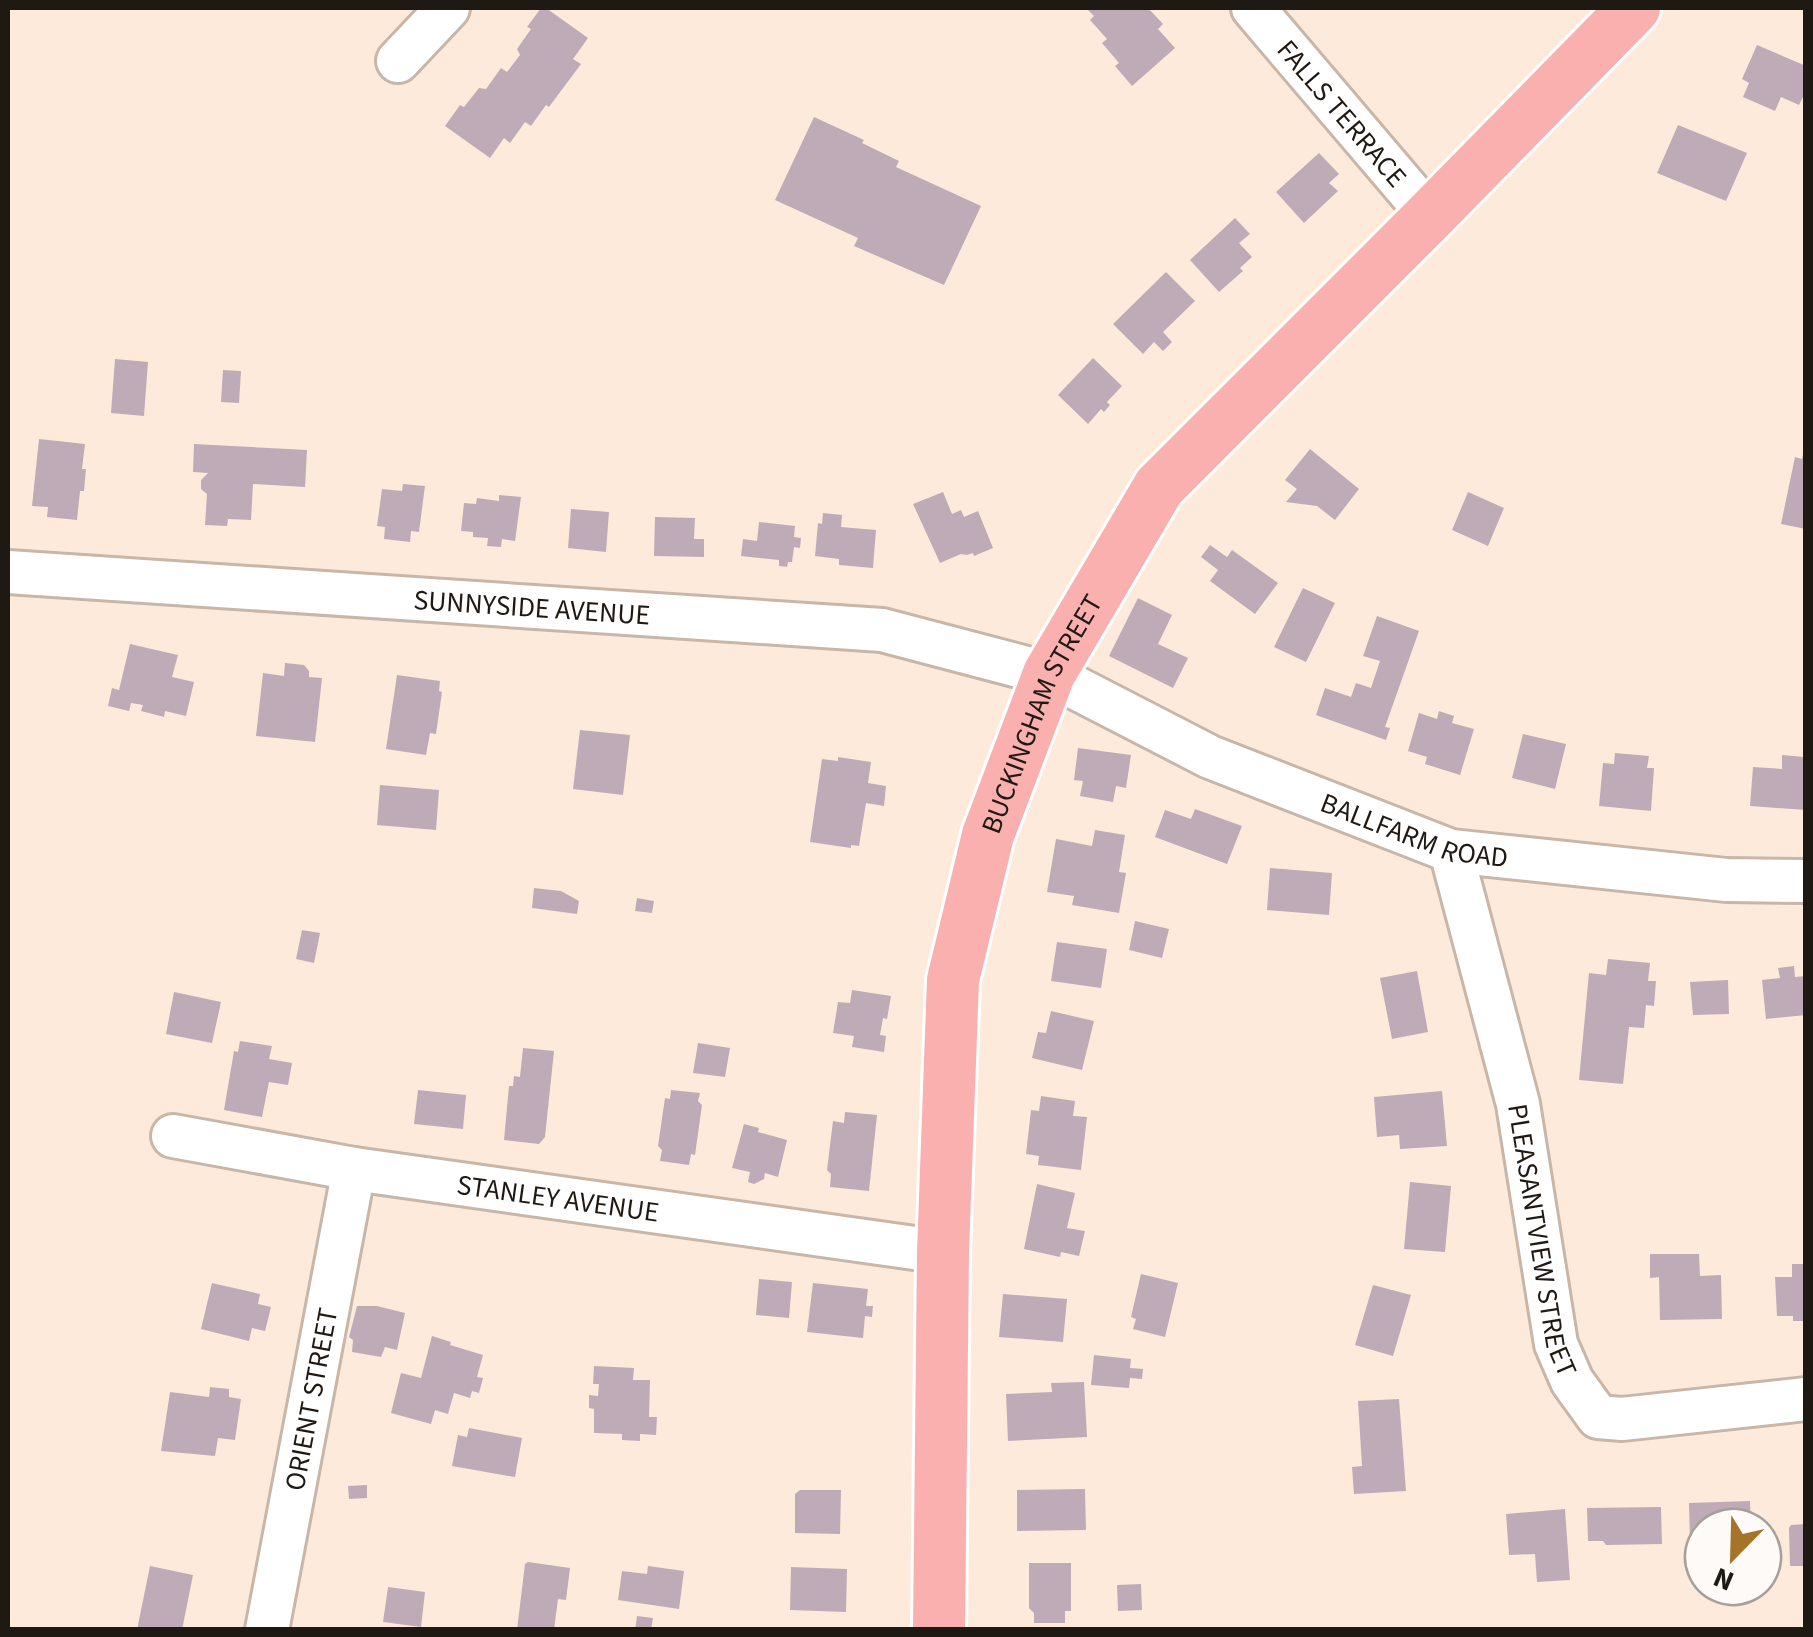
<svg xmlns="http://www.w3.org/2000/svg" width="1813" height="1637" viewBox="0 0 1813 1637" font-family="'Source Sans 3',sans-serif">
  <rect width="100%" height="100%" fill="#fdeadb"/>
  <path fill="#bfabb7" d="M541,8h5l42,30 -15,21 8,5 -32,43 -3,-2 -15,21 -6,-4 -15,21 -6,-5 -14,20 -45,-32 15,-21 4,2 15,-19 7,1 15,-21 6,4 13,-17 -3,-6 14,-20 -4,-2z
    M1086,8h62l15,16 -5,5 17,19 -43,38 -17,-20 4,-3 -17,-20 5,-4 -17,-19 4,-4z
    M1757,45l49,21v25l-7,14 -18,-8 -6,14 -32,-14 6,-14 -7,-4z
    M814,117l50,23 -2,3 37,18 -3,6 85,39 -37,79 -90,-39 4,-8 -83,-38z
    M1678,125l69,28 -21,48 -69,-28z
    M1319,153l20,21 -10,9 9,8 -34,32 -28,-31z
    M1235,218l15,16 -11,9 13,14 -12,11 3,3 -24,21 -29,-32z
    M1166,272l29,29 -32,31 9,10 -9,9 -9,-9 -11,12 -30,-30z
    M1093,358l29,28 -15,16 3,3 -6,7 -3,-3 -13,15 -30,-29z
    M115,359l33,3 -4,54 -33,-3z
    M223,370l18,1 -2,32 -18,-1z
    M39,439l46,5 -3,25h4l-2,22h-4l-3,29 -30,-3 1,-10 -16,-1z
    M194,444l113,6 -2,37 -52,-3 -2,36 -23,-1 -1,7 -22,-1 2,-31 -6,-5v-9l7,-7 -15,-1z
    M1310,449l49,40 -24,31 -18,-14 -31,-4 11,-13 -12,-9z
    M1804,450h2v79l-25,-5 14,-67 7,2z
    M403,484l22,2 -6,46 -8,-1 -1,11 -26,-3 1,-12 -8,-1 5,-37 20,2z
    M943,492l9,22 9,-4 3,7 14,-6 15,37 -19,8 -1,-3 -6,2 -6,-1 -21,9 -27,-59z
    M1468,492l36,16 -16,38 -36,-16z
    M499,495l22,2 -6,44 -13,-2 -1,8 -14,-1 1,-8 -15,-1v-5l-12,-1 3,-28 12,1 1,-6 22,3z
    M571,509l38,3 -3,40 -38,-4z
    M823,513l19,2 -1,12 35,3 -3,38 -34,-3v-6l-24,-3 3,-33 4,1z
    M655,517l40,1 -1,21h10v18l-50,-1z
    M759,522l36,4 -1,11 7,1 -1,10 -6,-1 -2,15h-4l-1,5 -8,-1v-6l-38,-4 2,-17 14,2z
    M1210,545l17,12 5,-7 46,33 -23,31 -45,-33 8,-11 -17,-13z
    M1303,588l32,15 -29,59 -32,-15z
    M1138,598l34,17 -14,29 30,14 -15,30 -64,-32z
    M1377,616l42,15 -34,96 5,1 -4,12 -70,-25 9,-27 26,9 5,-14 15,5 9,-27 -17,-5z
    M130,644l48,11 -6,22 22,5 -8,34 -21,-5 -1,6 -23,-6 2,-6 -12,-2 -2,8 -21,-5 4,-18 7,2z
    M285,663l19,2 5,6v6l13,1 -7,64 -59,-6 7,-63 21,3z
    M397,675l43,6 -1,10 3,1 -6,42 -6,-1 -4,22 -40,-6z
    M1439,711l15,5 -2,7 22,6 -14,46 -35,-11 2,-7 -19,-6 11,-38 18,6z
    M580,730l50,5 -7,60 -50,-6z
    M1523,734l43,10 -11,45 -43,-11z
    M1078,748l53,7 -5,33 -10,-2 -3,16 -33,-6 3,-15 -9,-1z
    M1615,753l34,3 -2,12h7l-3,43 -52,-5 4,-43 11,1z
    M1782,755l22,2 2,53 -56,-4 3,-39 29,2z
    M838,757l33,5 -3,21 18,3 -2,20 -18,-3 -7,43 -8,-1v3l-41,-6 12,-83 16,2z
    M380,785l59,5 -3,40 -59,-5z
    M1195,809l47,17 -15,38 -72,-27 10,-27 26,9z
    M1095,830l30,5 -6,37 7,1 -7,40 -47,-8 2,-9 -27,-4 9,-53 36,7z
    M1270,868l62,5 -3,42 -62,-5z
    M534,888l27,3 18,10 -2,13 -45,-6z
    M637,898l17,3 -2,12 -17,-2z
    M1135,921l34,8 -7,29 -33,-8z
    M302,930l18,3 -6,30 -18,-4z
    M1057,942l50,7 -6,39 -50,-7z
    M1608,959l42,4 -2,18h8l-2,25 -8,-1 -2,23 -15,-1 -6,57 -44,-4 10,-107 17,2z
    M1794,966l1,11 11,-1v39l-40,4 -4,-39 18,-2 -2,-10z
    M1417,971l11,61 -36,7 -12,-61z
    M1728,980l1,34 -36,1 -3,-33z
    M852,990l39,6 -4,23 -4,-1 -3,17 6,1 -2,16 -32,-5 2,-11 -21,-3 5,-31 12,1z
    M174,992l47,10 -9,41 -46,-9z
    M1051,1011l43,10 -12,49 -50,-12 6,-26 8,1z
    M240,1041l32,5 -3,13 23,4 -4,22 -19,-3 -7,35 -38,-7 10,-59 4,1z
    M698,1043l32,5 -5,29 -32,-4z
    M523,1048l31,3 -9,86 -6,7 -35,-4 5,-54h4l1,-10 6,1z
    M418,1090l48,5 -3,34 -49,-5z
    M671,1090l29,3 -2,8 4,4 -7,50 -4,-1 -2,11 -29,-4 2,-11 -4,-4 7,-48 5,1z
    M1442,1091l5,55 -47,3 -1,-14 -22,2 -3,-40z
    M1041,1096l34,5 -2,15 14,1 -6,53 -43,-5 1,-9 -13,-2 5,-44 8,1z
    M845,1112l32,3 -8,76 -39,-4 1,-13 -4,-4 6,-49 11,2z
    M744,1124l15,4 -1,4 29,8 -9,37 -13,-4 -1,6 -10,5 -6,-2 2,-10 -18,-4z
    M1410,1182l41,4 -6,66 -41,-3z
    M1037,1184l38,9 -8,35 18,3 -6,25 -18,-4 -1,5 -36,-8z
    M1650,1254h49l1,22 21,-1 1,44 -62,1 -1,-43 -9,1z
    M1792,1264h14v57h-13v-5h-16l-2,-39h17z
    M1141,1274l37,9 -13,54 -32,-8 3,-10 -5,-2z
    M759,1279l33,3 -3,36 -33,-3z
    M212,1283l48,11 -2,10 13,3 -6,24 -13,-3 -3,13 -48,-12z
    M813,1283l55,6 -2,17h7l-1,11 -7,-1 -2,22 -56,-6z
    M1373,1285l38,10 -18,61 -38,-11z
    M1003,1294l64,5 -4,43 -64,-5z
    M357,1306h20l28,7 -8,37 -12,-3 -4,10 -29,-5 1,-12 -4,-3z
    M432,1336l19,6 -1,3 33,10 -6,22 6,1 -4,15 -7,-2 -2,7 -16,-5 -6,21 -13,-4 -4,14 -40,-11 10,-40 20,5z
    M1094,1355l37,4 -1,9 13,1 -1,10 -12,-1 -1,10 -38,-3z
    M594,1366l40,2 -1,12h17l-1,37h8l-1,18 -16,-1v7l-18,-1v-6l-28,-1v-24l-5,-1v-13l9,1 1,-12h-6z
    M1084,1382l3,55 -79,4 -2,-47 46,-2 -1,-9z
    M210,1387l19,2v8l12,2 -6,41 -17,-2 -3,18 -54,-5 9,-59 39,5z
    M1399,1399l7,92 -52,3 -2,-27 10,-1 -4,-65z
    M469,1428l53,10 -7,39 -63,-11 6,-31 9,2z
    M367,1485v13l-18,1 -1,-13z
    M1085,1489l1,41 -69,1v-41z
    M800,1490h41l-1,44 -45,-1v-39z
    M1750,1501l1,26h-48v17h-13l-1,-41z
    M1661,1507l1,37 -56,1 -3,-4h-15l-1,-33z
    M1565,1509l5,71 -33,2 -2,-28 -26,1 -3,-41z
    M1806,1524v42h-16l-1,-38 2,-3z
    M528,1562l42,6 -4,32 -8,-1 -4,31h-37l8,-66z
    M1029,1563h42v48h-6v12h-31v-10l-5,-5z
    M150,1566l43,9 -11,55h-45z
    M648,1566l36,5 -5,38 -61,-9 4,-29 25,3z
    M791,1567l56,2 -1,43 -56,-2z
    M1141,1584l1,26 -24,1 -1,-26z
    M388,1587l37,5 -4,35 -38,-5z
    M637,1616l16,2 -2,12h-16z"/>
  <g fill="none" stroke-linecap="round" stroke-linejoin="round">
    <g stroke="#c8b6a8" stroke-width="48">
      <g id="minor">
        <path id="s1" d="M1253,8l177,208"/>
        <path d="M398,61l50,-53"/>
        <path id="s2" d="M8,572l874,58 167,44 161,83 241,94 275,29 80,1"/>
        <path id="s3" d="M1451,851l67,253 38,240 16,37 26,36 24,2 184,-20"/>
        <path id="s4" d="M173,1136l181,33 589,83"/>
        <path id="s5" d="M267,1630l87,-461"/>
      </g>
    </g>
    <g stroke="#fff" stroke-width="58">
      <g id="major">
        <path id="s6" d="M939,1630l4,-378 10,-272 35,-145 61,-161 110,-187 271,-271 204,-208"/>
      </g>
    </g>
    <use href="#minor" stroke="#fff" stroke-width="42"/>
    <use href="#major" stroke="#fbb0b0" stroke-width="52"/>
  </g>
  <g text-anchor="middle" stroke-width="9" stroke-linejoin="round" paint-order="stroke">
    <g font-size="28" fill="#1f1914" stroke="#fefaf7">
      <text dy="10" stroke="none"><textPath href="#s1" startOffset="138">FALLS TERRACE</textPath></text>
      <text dy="10" stroke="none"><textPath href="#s2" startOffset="525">SUNNYSIDE AVENUE</textPath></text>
      <text dy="10" stroke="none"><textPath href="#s6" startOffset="932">BUCKINGHAM STREET</textPath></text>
      <text dy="10" stroke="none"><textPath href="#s2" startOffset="1448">BALLFARM ROAD</textPath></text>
      <text dy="10" stroke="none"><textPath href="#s4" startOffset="390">STANLEY AVENUE</textPath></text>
      <text dy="10" stroke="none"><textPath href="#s3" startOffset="400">PLEASANTVIEW STREET</textPath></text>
      <text dy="10" stroke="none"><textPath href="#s5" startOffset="235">ORIENT STREET</textPath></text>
    </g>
  </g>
  <rect width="1813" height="1637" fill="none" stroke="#1f1914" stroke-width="20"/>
  <g transform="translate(1733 1557) rotate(203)"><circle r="48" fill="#fefaf7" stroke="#a5a09c" stroke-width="2.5"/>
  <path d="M0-8L18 38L0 25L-18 38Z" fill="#a5742a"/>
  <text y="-15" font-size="28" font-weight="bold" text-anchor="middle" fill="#1f1914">N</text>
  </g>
</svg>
